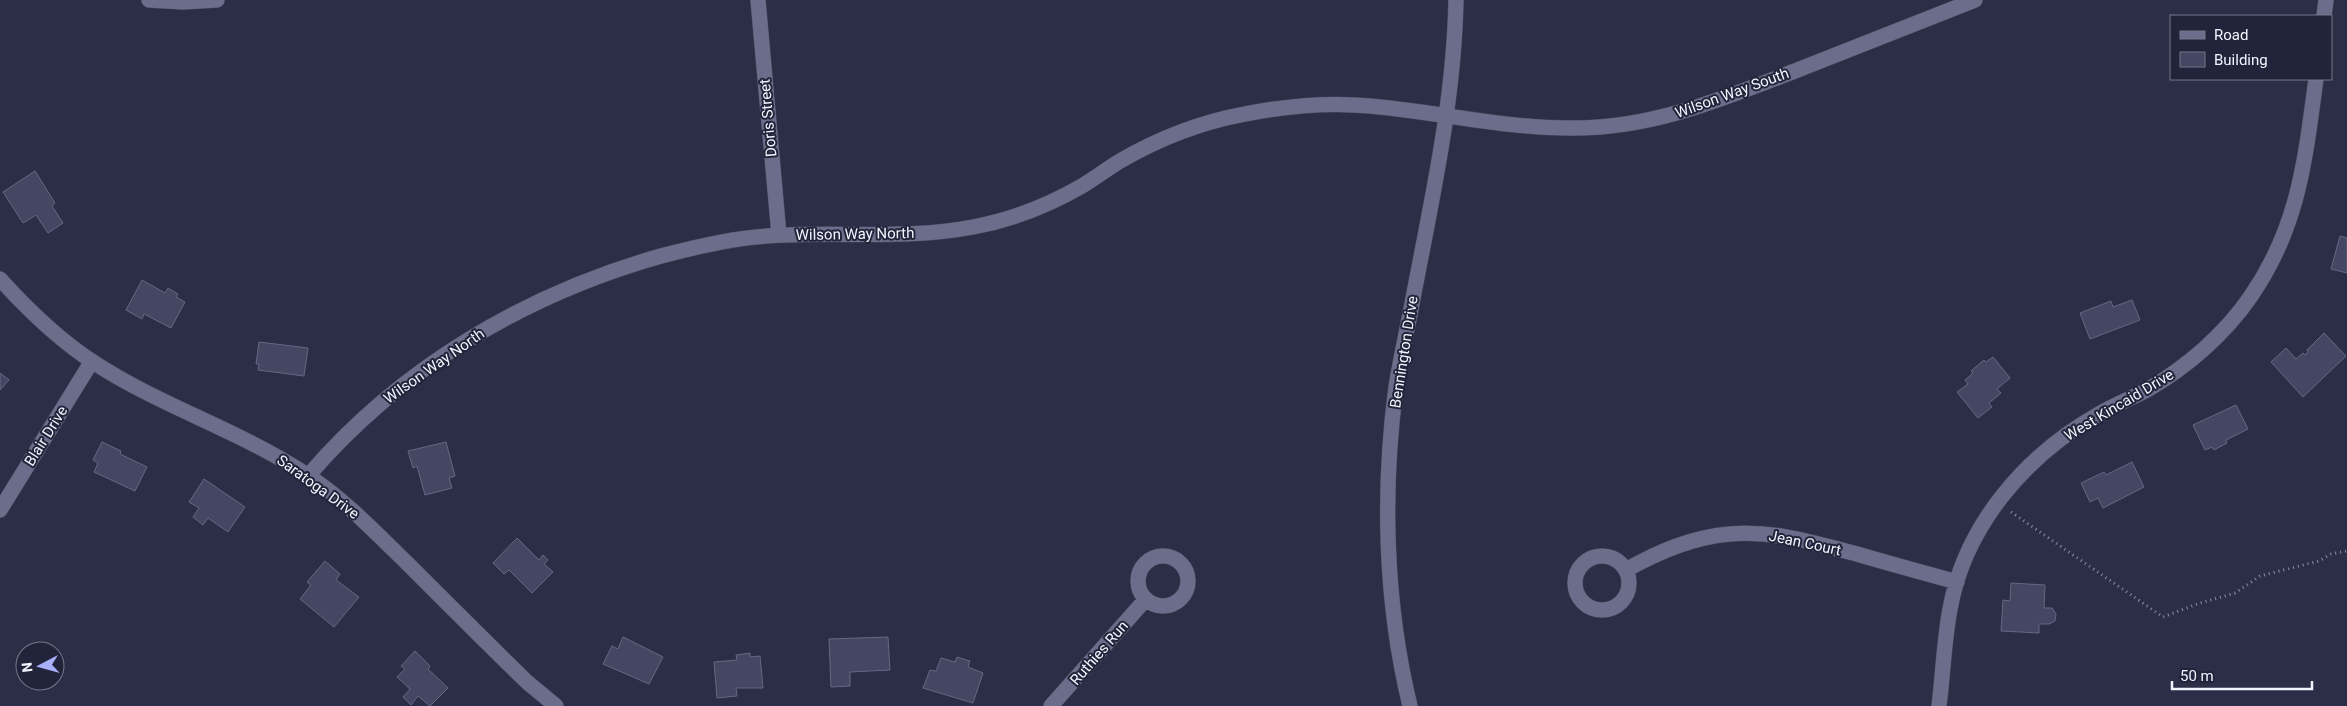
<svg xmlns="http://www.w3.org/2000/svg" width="2347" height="706" viewBox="0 0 2347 706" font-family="Roboto,sans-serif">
  <rect width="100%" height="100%" fill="#2b2e46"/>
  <path fill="#444761" stroke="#646883" d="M35,171l20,32 -3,3 11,17 -15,10 -12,-18 -13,8 -20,-31z
    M2340,236l7,2v35l-16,-4z
    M142,280l23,13 3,-5 10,6 -2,3 9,5 -14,26 -27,-14 -2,5 -16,-9z
    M2132,300l8,20 -50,19 -10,-26 31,-12 2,6z
    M2324,333l22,23 -43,41 -32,-35 15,-14 10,11 7,-6 2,2 3,-3 -1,-2z
    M259,342l49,6 -4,28 -46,-6 1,-6h-3z
    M1993,357l17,21 -13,11 4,4 -12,10 3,4 -14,11 -21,-26 11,-8 -3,-4 8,-7 -2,-2 13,-11 2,2z
    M0,373l9,7 -9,10z
    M2236,405l12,24 -22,11 1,3 -13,7 -2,-3 -7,3 -12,-25z
    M102,442l19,9 -1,3 27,13 -12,24 -41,-19 4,-9 -5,-3z
    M446,442l9,34 -6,2 3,10 -27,7 -8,-29 -4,2 -5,-17z
    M2132,462l12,25 -41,21 -5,-10 -8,4 -9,-19 23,-11 2,3z
    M204,479l41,28 -17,25 -20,-14 -5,7 -10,-8 6,-9 -10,-6z
    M517,538l22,22 4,-5 5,5 -4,4 9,8 -21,21 -23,-23 -5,4 -11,-11z
    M325,561l15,13 -4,6 23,17 -25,30 -34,-28 11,-14 -4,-3z
    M2011,583l34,2 -1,23h8l4,6 -1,7 -6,3h-10v9l-38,-2 2,-31 7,1z
    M623,637l40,20 -14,27 -46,-20 9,-18 6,3z
    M888,637l2,33 -40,2v14l-19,1 -2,-48z
    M415,651l15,15 -2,3 20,19 -18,18 -12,-10 -7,9 -8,-8 7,-8 -13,-12 8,-8 -4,-3z
    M750,653v4l10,-1 3,32h-27l1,8 -20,2 -3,-36 23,-2 -1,-5z
    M957,657l13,4 -2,6 15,6 -10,30 -50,-15 7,-18 6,1 5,-13 14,4z"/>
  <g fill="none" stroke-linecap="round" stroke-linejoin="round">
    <g stroke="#494b5e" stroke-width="16">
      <path id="minor" d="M149,0l34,2 34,-2
        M758,0l21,235
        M2324,16l2,-16
        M0,279c28,31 58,60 93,83 67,44 146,68 214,113 38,25 69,58 102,90 39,39 78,78 118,117l29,24
        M308,476c92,-108 218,-182 353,-220 34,-9 71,-18 106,-20 68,-5 139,4 206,-9 38,-7 76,-22 109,-41 13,-8 25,-17 38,-25 38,-22 81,-39 125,-47 41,-8 83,-12 125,-8 69,6 137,23 205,22 80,0 152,-31 225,-59 58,-23 117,-46 175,-69
        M0,510l92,-149
        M1138 581a25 25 0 1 1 50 0a25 25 0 1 1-50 0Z
        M1575 583a27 27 0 1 1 54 0a27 27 0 1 1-54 0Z
        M1626,570c32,-18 66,-33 104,-36 44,-4 85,9 127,20 34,10 67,19 100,28
        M1051,706l95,-107
        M1410,706c-25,-103 -28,-214 -14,-319 4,-26 10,-52 15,-78 19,-102 43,-204 45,-309
        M1939,706c4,-32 5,-65 11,-97 15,-84 76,-154 149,-195 15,-9 33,-16 48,-24 40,-23 78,-56 104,-94 48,-70 54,-136 65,-217"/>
    </g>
    <path stroke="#8d8fa0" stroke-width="3" stroke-dasharray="1 4" stroke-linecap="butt" d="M2011,512l152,105 34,-13 38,-11 25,-17 59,-15 12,-7 16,-3"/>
    <use href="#minor" stroke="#6b6e8a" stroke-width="15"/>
  </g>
  <g text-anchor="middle" stroke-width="4" stroke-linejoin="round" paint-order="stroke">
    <g font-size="15" fill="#f2f4fd" stroke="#22243b">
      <text transform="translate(1732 93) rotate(-20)" y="5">Wilson Way South</text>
      <text transform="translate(768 118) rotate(-95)" y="5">Doris Street</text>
      <text transform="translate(855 234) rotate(-1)" y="5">Wilson Way North</text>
      <text transform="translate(1404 352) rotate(-81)" y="5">Bennington Drive</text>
      <text transform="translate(434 366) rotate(-35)" y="5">Wilson Way North</text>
      <text transform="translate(2119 405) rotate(-31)" y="5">West Kincaid Drive</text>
      <text transform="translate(46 436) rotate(-58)" y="5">Blair Drive</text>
      <text transform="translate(318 487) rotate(36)" y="5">Saratoga Drive</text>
      <text transform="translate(1805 543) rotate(12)" y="5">Jean Court</text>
      <text transform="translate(1099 653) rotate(-49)" y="5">Ruthies Run</text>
    </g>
  </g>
  <rect x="2170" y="15" width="162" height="65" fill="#22243b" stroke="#757789"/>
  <rect x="2180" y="31" width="25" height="8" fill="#6b6e8a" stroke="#757789"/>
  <text x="2214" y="40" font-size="15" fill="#f2f4fd">Road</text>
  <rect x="2180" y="52" width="25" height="15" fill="#444761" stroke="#757789"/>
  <text x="2214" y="65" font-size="15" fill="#f2f4fd">Building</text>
  <g transform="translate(40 666) rotate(264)"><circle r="24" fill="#22243b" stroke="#757789"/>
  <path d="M0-4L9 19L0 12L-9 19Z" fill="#a8b0fc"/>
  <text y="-8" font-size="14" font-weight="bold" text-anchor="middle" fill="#f2f4fd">N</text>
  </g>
  <path d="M2172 681v8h140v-8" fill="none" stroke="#f2f4fd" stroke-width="2.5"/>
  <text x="2180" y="681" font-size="15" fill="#f2f4fd" stroke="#22243b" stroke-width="4" paint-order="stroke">50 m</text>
</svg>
